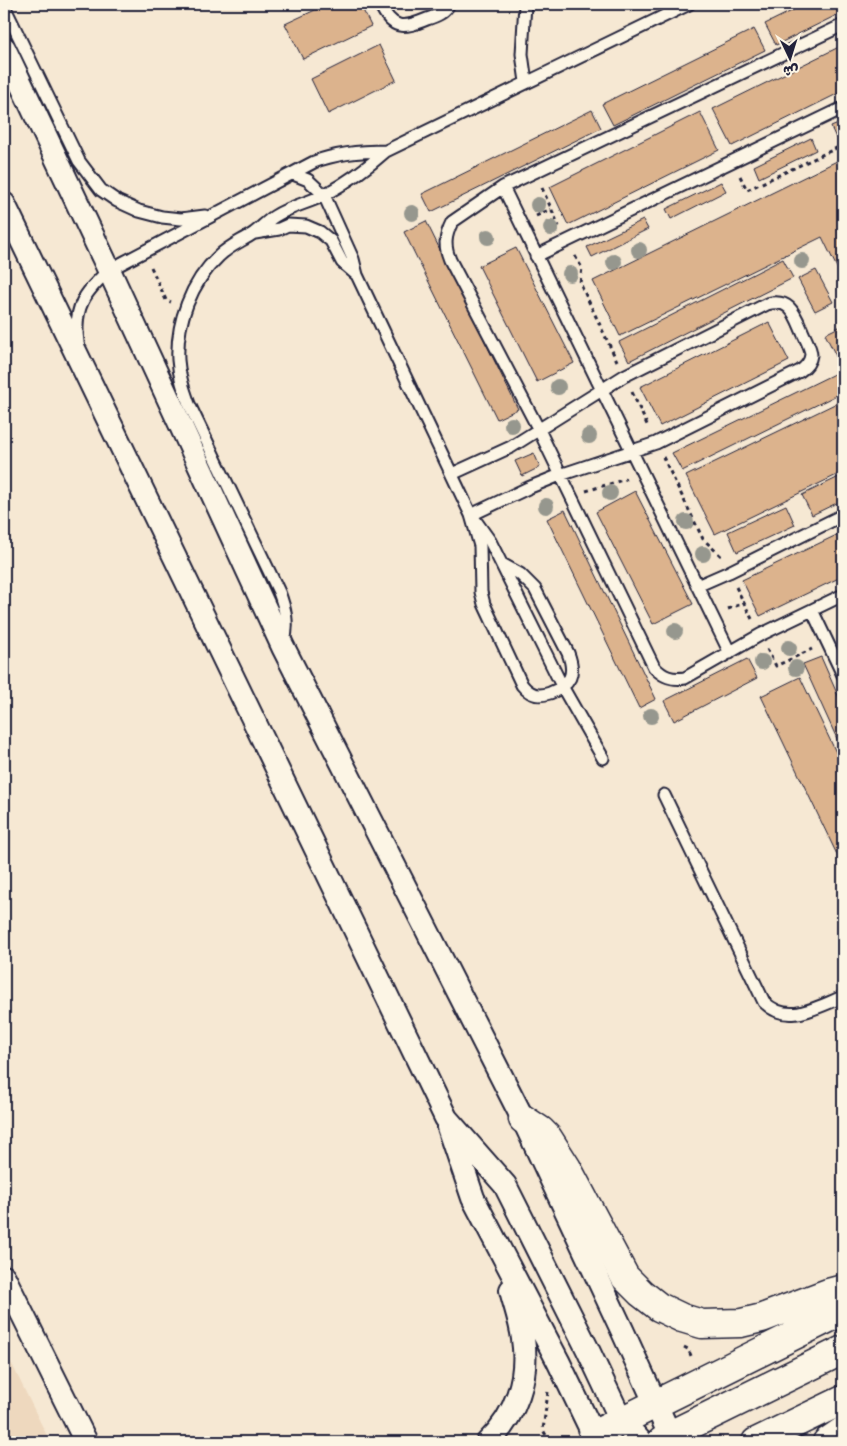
<svg xmlns="http://www.w3.org/2000/svg" width="847" height="1446" viewBox="0 0 847 1446" font-family="'Indie Flower','Playpen Sans Arabic',sans-serif">
  <rect width="100%" height="100%" fill="#f6e8d3"/>
  <filter id="ink" filterUnits="userSpaceOnUse"><feTurbulence type="fractalNoise" baseFrequency=".02" numOctaves="2"/><feDisplacementMap in="SourceGraphic" scale="10" xChannelSelector="R" yChannelSelector="G"/><feConvolveMatrix kernelMatrix="1 2 1 2 8 2 1 2 1" color-interpolation-filters="sRGB"/></filter>
  <g filter="url(#ink)">
    <path fill="#eed8be" d="M4,1348l46,94h-46z"/>
    <path fill="#dcb38d" stroke="#22223b" d="M328,4h32l11,22 -68,33 -18,-35z
      M806,4h37v8l-67,33 -11,-21z
      M754,29l11,21 -152,75 -11,-21z
      M379,45l17,35 -68,34 -17,-35z
      M843,45v46l-111,55 -19,-37z
      M592,110l9,18 -170,84 -9,-18z
      M700,112l19,38 -151,75 -18,-38z
      M843,122v12l-7,4 -5,-11z
      M811,138l5,12 -57,28 -5,-12z
      M843,158v122l-21,-43 -202,99 -27,-55z
      M721,182l5,9 -55,28 -5,-10z
      M643,220l5,9 -56,28 -5,-10z
      M426,221l92,188 -21,10 -93,-187z
      M516,248l58,115 -37,19 -58,-116z
      M783,259l10,19 -164,83 -10,-19z
      M816,270l17,32 -18,9 -17,-32z
      M769,322l20,39 -129,65 -20,-39z
      M843,325v40l-2,1 -16,-32z
      M838,372l5,10v10l-161,79 -10,-18z
      M843,400v72l-128,62 -29,-58z
      M534,453l6,14 -18,9 -7,-15z
      M843,475v25l-31,15 -10,-20z
      M635,491l58,113 -40,20 -57,-112z
      M786,505l9,20 -58,27 -9,-20z
      M565,510l91,189 -17,9 -92,-189z
      M843,532v44l-83,40 -18,-36z
      M821,657l22,50v45l-40,-88z
      M747,659l10,19 -83,43 -10,-20z
      M800,677l43,90v100l-82,-171z"/>
    <g fill="none" stroke-linecap="round" stroke-linejoin="round">
      <g stroke="#22223b" stroke-width="15">
        <path id="lane" d="M380,4c12,26 23,25 47,15 10,-3 17,-6 22,-15
          M525,4l-3,50 4,28
          M4,6l75,155 22,29 16,11 22,10 23,6 19,2 24,-3
          M843,25l-340,162 -51,35c-7,14 -8,24 -2,38l89,170 115,237c9,10 18,13 31,11l75,-43 83,-40
          M293,174l15,6 16,15 29,64 4,16 114,240 9,31 1,46 3,12 38,81c8,10 16,12 28,8 21,-8 26,-19 18,-40l-33,-64 -15,-15 -18,-10
          M503,187l227,466
          M255,233l24,-4 9,-4 18,1 14,6 11,9 11,21 15,13
          M536,256l307,-148
          M78,342c-5,-35 7,-50 31,-72l205,-108c23,-9 47,-11 72,-11
          M452,474l59,-27 113,-71 143,-72c24,-6 28,11 36,29 3,7 8,15 8,22 -1,8 -5,12 -11,16l-144,72 -96,32 -32,13 -57,27
          M475,520l15,21 73,147 40,70
          M697,586l32,-14 114,-57
          M812,610l31,65
          M284,641c5,-17 1,-33 -5,-49l-90,-188c-5,-14 -10,-28 -11,-44 -2,-37 13,-78 41,-104 10,-10 23,-15 35,-23 7,-5 13,-12 21,-17 14,-9 33,-13 49,-21 22,-12 43,-27 62,-44l303,-147
          M664,795l100,207c24,24 52,5 79,-5"/>
      </g>
      <g stroke="#22223b" stroke-width="26">
        <path id="street" d="M4,48l105,222 174,377 240,472 100,213 50,110
          M4,204l442,914 59,67 82,163 34,72 20,22
          M449,1127l24,71 85,163 39,81
          M4,1277l82,165
          M488,1442c28,-27 41,-64 35,-103 -2,-17 -8,-33 -12,-49"/>
      </g>
      <g stroke="#22223b" stroke-width="31">
        <path id="highway" d="M523,1119l18,12 7,7 19,30 58,109 16,16 18,14 23,11 20,6 39,-1 21,-5 66,-25 15,-4
          M593,1435l250,-124
          M661,1442l9,-7 173,-85
          M756,1442l87,-42
          M827,1442l16,-11"/>
      </g>
      <path stroke="#22223b" stroke-width="3" stroke-dasharray="4 4" stroke-linecap="butt" d="M740,176l7,14 96,-45
        M542,188l17,38
        M536,216l15,-7
        M575,256l7,12 -2,15 37,78
        M151,267l15,33 5,2
        M632,392l16,35
        M663,457l40,82 18,17
        M586,491l40,-12
        M736,587l16,32
        M728,609l16,-6
        M767,649l9,17 36,-17
        M684,1347l4,2 4,9
        M548,1392l-5,38 7,12"/>
      <use href="#lane" stroke="#fcf5e5" stroke-width="11"/>
      <use href="#street" stroke="#fcf5e5" stroke-width="22"/>
      <use href="#highway" stroke="#fcf5e5" stroke-width="28"/>
    </g>
    <g fill="#96978e">
      <circle cx="538" cy="205" r="8"/>
      <circle cx="412" cy="213" r="8"/>
      <circle cx="551" cy="228" r="8"/>
      <circle cx="488" cy="237" r="8"/>
      <circle cx="639" cy="250" r="8"/>
      <circle cx="802" cy="261" r="8"/>
      <circle cx="614" cy="262" r="8"/>
      <circle cx="570" cy="274" r="8"/>
      <circle cx="558" cy="387" r="8"/>
      <circle cx="512" cy="425" r="8"/>
      <circle cx="589" cy="436" r="8"/>
      <circle cx="610" cy="493" r="8"/>
      <circle cx="546" cy="506" r="8"/>
      <circle cx="686" cy="522" r="8"/>
      <circle cx="703" cy="554" r="8"/>
      <circle cx="675" cy="631" r="8"/>
      <circle cx="789" cy="648" r="8"/>
      <circle cx="762" cy="662" r="8"/>
      <circle cx="796" cy="668" r="8"/>
      <circle cx="651" cy="716" r="8"/>
    </g>
  </g>
  <rect width="847" height="1446" fill="none" stroke="#fcf5e5" stroke-width="20"/>
  <rect x="10" y="10" width="827" height="1426" fill="none" stroke="#22223b" stroke-width="2" filter="url(#ink)"/>
  <g transform="translate(790 58) rotate(176)" stroke="#fcf5e5" stroke-width="4" paint-order="stroke">
  <path d="M0-4L9 19L0 12L-9 19Z" fill="#22223b"/>
  <text y="-8" font-size="14" font-weight="bold" text-anchor="middle" fill="#22223b">ش</text>
  </g>
</svg>
